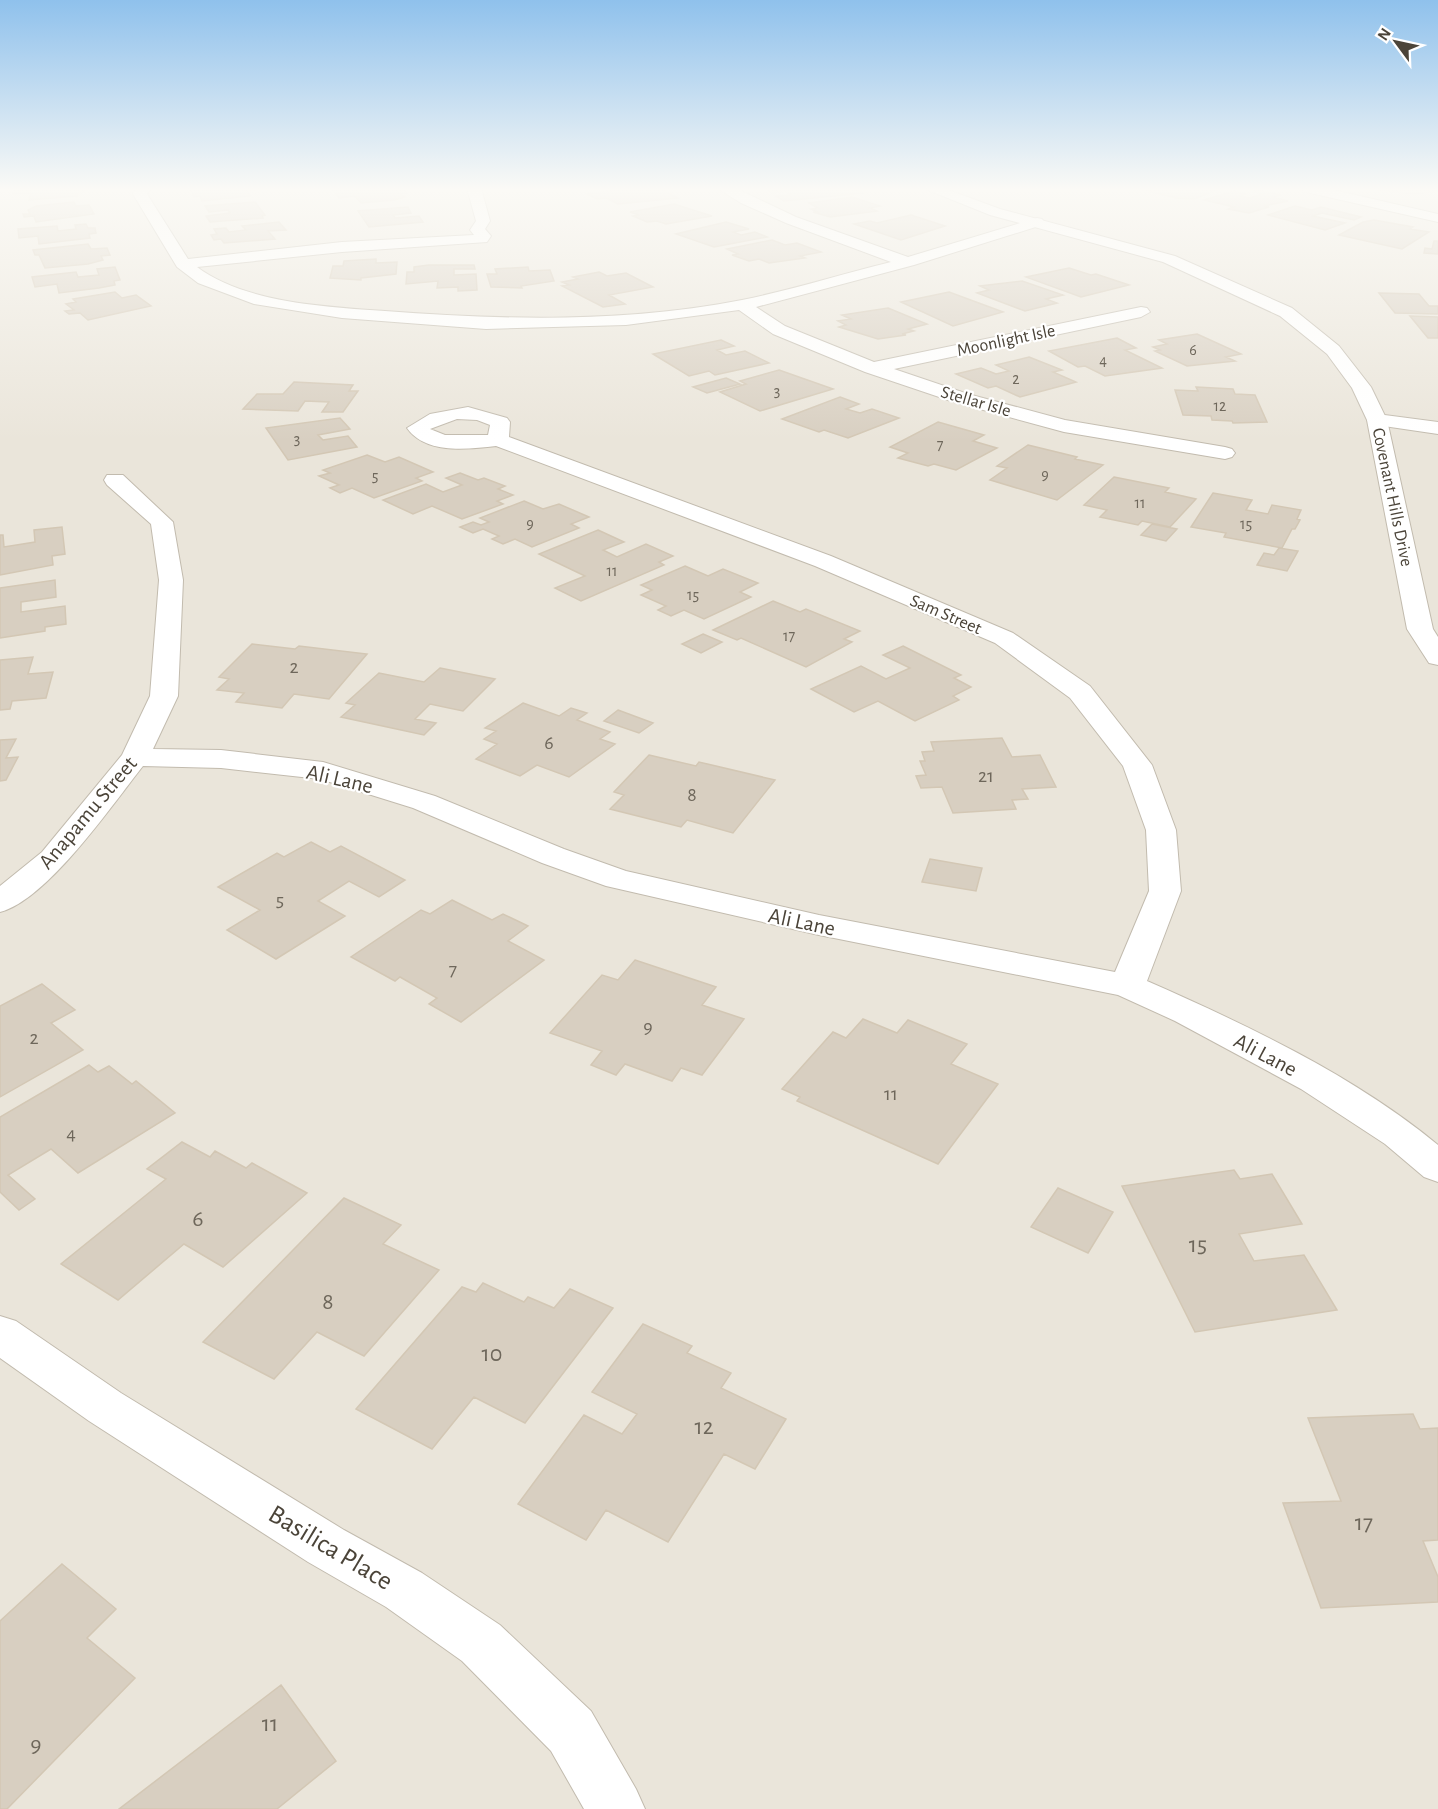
<svg xmlns="http://www.w3.org/2000/svg" width="1438" height="1809" viewBox="0 0 1438 1809" font-family="'Alegreya Sans',sans-serif">
  <rect width="100%" height="100%" fill="#f6f3ec"/>
  <path fill="#eae5da" d="M0,188h1438v1621h-1438z"/>
  <path fill="#d8cfc1" stroke="#d3c7b4" stroke-width="1.5" d="M16,188l36,1 34,-1 -2,4 -6,1 -1,3 -48,4 2,-7 -18,1z
    M190,188l17,2 55,-1 -16,1 4,6 -48,5 -2,-5 -6,1z
    M369,188l2,3 32,-2 4,4 -6,1 4,3 -11,3 -33,3 -6,-7 -16,2 -6,-8z
    M633,188h26l19,10 -60,6 -12,-6 -9,1 -10,-5z
    M764,188h89l10,5 -79,8 -8,-5 15,-1 -5,-4 -13,2z
    M1187,188l30,2 -23,9 -18,-1 -35,-9z
    M1378,188h60v3l-24,3 -37,-4 3,-1z
    M1257,190l24,5 -9,2 16,4 -24,5 5,1 -20,6 -21,-4 6,-2 -30,-7 30,-9 12,3 -7,2 11,2 12,-4 -9,-3z
    M852,197l28,9 -10,2 7,3 -47,6 -17,-5h5l-7,-3 7,-1 -9,-5z
    M74,202l2,4 13,-1 5,9 -58,8 -2,-6 -10,1 -1,-3h7l-2,-4 8,-4z
    M255,202l10,13 -3,1 1,2 -53,4 -4,-6 24,-3 -2,-3 -19,2 -4,-6z
    M674,204l38,12 -46,8 -9,-3 -10,1 -14,-6 6,-1 -9,-3z
    M1295,206l17,4 9,-3 40,10 -7,3 -32,-7 -9,3 32,7 -20,7 -57,-15z
    M408,207l3,6 -18,2 2,3 24,-2 4,6 -54,5 -11,-16z
    M911,215l34,11 -44,14 -47,-16 16,-3 7,2z
    M1374,220l39,7 -3,2 19,3 -27,17 -63,-14 24,-13z
    M279,222l7,8 -18,1 7,8 -51,4 -3,-4 -7,1 -3,-5 6,-1 -3,-5 12,-1 3,4 17,-2 -4,-4z
    M726,222l23,7 -16,3 8,3 14,-3 12,5 -53,10 -38,-13z
    M86,224l2,4h7l1,5 -7,1 1,4 -51,6 -1,-8 -19,2 -1,-9 39,-3 1,5 18,-2 -1,-4z
    M772,240l13,5 12,-2 24,9 -21,4 5,2 -36,5 -10,-4 -10,2 -17,-6 6,-1 -11,-5z
    M1434,241h4v13l-14,-1 1,-5 7,1z
    M88,244l3,5 16,-1 3,7 -9,1 2,4 -15,4 -43,4 -6,-13h-4l-2,-5z
    M376,259v4l21,-1 -1,12 -35,4v2l-31,-2 3,-12h10l1,-5z
    M429,265h45l1,4h-21v6l22,-1 1,16 -19,1v-4l-21,1 1,-7 -32,3 1,-12h7v-5z
    M115,267l5,13 -6,1 1,4 -16,3 -40,5 -2,-9 -22,3 -3,-10 44,-5 2,5 21,-2 -2,-6z
    M528,267l1,4 21,-1 4,11 -33,5 1,2 -31,-1 -4,-13h10l-2,-5z
    M1069,268l22,7 5,-1 33,11 -48,12 -55,-20z
    M599,272l8,4 19,-3 27,14 -44,8 16,9 -22,3 -41,-21 7,-1 -7,-3 16,-3 -5,-2z
    M1022,281l41,14 -17,4 11,4 -32,8 -48,-18 12,-3 -9,-4z
    M115,292l7,6 14,-3 15,11 -63,14 -8,-7 -11,1 -4,-3 9,-1 -8,-6 10,-2 -3,-3z
    M949,292l54,20 -50,14 -52,-24z
    M1379,293l40,1 10,12h9v8l-43,-1z
    M888,308l39,16 -19,5 6,2 -12,3 4,1 -28,4 -39,-12 7,-2 -8,-4 13,-2 -9,-4z
    M1410,316l28,1v21h-10z
    M1197,334l44,20 -15,3 9,4 -48,5 -32,-15 5,-1 -7,-3 14,-3 -8,-4z
    M1117,338l19,10 -11,2 37,18 -57,8 -20,-10 -7,1 -29,-16z
    M721,340l13,6 -17,4 9,5 19,-4 24,12 -54,12 -6,-4 -20,5 -36,-22z
    M1029,357l33,13 -9,2 23,10 -56,15 -24,-11 -8,2 -32,-14 25,-6 15,6 13,-3 -13,-6z
    M779,370l54,19 -73,22 -40,-19 26,-8 -6,-3z
    M726,378l14,6 -33,9 -14,-6z
    M294,382l59,3 -4,6h9l-15,21h-21l7,-10 -24,-1 -7,10 -55,-2 14,-15h26z
    M1196,387l37,2 2,5 20,1 12,27 -34,1 -1,-2 -20,-1 -1,-4 -28,-1 -8,-25 23,1z
    M840,397l19,7 -13,5 14,4 12,-4 27,9 -51,20 -24,-8 -5,2 -37,-13z
    M340,418l10,11 -32,6 5,5 25,-4 9,11 -69,13 -22,-32z
    M938,422l46,13 -11,6 24,7 -41,22 -22,-6 -6,2 -30,-8 10,-5 -18,-6z
    M1028,445l49,12 -2,2 28,6 -46,35 -67,-20 17,-12 -10,-2z
    M367,455l18,7 14,-5 34,15 -17,6 6,3 -48,17 -22,-10 -12,5 -10,-5 9,-3 -20,-9 11,-3 -7,-3z
    M460,473l18,7 6,-2 21,8 -7,3 15,6 -16,6 6,3 -41,15 -30,-13 -19,8 -30,-14 43,-16 17,8 19,-7 -16,-7z
    M1114,477l55,11 -4,4 31,7 -26,28 -28,-6 -4,4 -38,-8 7,-7 -23,-5z
    M1213,493l39,7 -6,10 22,4 4,-9 29,5 -4,9 3,1 -5,9h-3l-10,19 -58,-11 2,-4 -35,-6z
    M524,501l19,8 16,-5 30,13 -18,7 8,4 -47,19 -17,-8 -12,5 -11,-5 7,-3 -16,-7 -10,4 -13,-6 13,-5 8,3 8,-3 -9,-4z
    M1152,524l25,5 -11,12 -25,-6z
    M62,527l3,27 -13,2 1,9 -53,10v-40h3l1,12 31,-5 -1,-12z
    M598,530l26,12 -21,8 14,7 29,-13 27,12 -14,6 5,3 -83,36 -26,-13 30,-12 -46,-22z
    M1279,548l19,3 -11,20 -30,-6 7,-12 10,2z
    M685,566l23,10 15,-7 35,14 -18,9 11,5 -47,22 -20,-9 -13,6 -13,-6 8,-4 -25,-11 11,-5 -11,-5z
    M55,580l1,17 -35,5v10l44,-6 1,18 -21,3v4l-45,7v-50z
    M773,601l27,11 6,-3 54,22 -16,8 8,3 -46,25 -65,-29 -4,2 -24,-10z
    M703,634l19,8 -21,11 -19,-9z
    M252,644l43,5 4,-3 68,8 -38,45 -35,-5 -12,14 -46,-6 8,-9 -27,-3 12,-11 -10,-2z
    M903,646l58,29 -7,3 17,9 -18,9 6,4 -44,21 -37,-20 -24,11 -43,-23 50,-23 25,13 24,-11 -27,-13z
    M33,657l-5,17 25,-2 -7,26 -34,3 -2,8 -10,1v-50z
    M440,668l55,11 -32,32 -33,-7 -15,15 21,4 -12,12 -83,-18 14,-12 -9,-2 33,-30 45,9z
    M523,703l36,13 12,-8 16,5 -10,7 33,12 -10,7 15,5 -46,33 -32,-12 -17,11 -44,-17 21,-15 -13,-5 12,-8 -11,-3z
    M618,710l35,13 -14,10 -35,-12z
    M1002,738l10,19 28,-2 16,32 -34,2 6,10 -16,1 4,9 -63,4 -11,-26 -21,1 -5,-12 10,-1 -6,-14h5l-3,-9 12,-1 -3,-9z
    M16,739l-10,19 12,-1 -12,23 -6,1v-41z
    M649,755l47,11 3,-4 76,18 -42,53 -46,-13 -6,7 -71,-18 14,-14 -10,-3z
    M311,842l19,10 11,-6 64,34 -26,17 -30,-16 -31,20 27,15 -69,43 -49,-29 33,-20 -42,-23 59,-34 7,4z
    M930,859l52,9 -6,23 -54,-9z
    M452,900l40,20 11,-6 25,12 -20,15 36,19 -83,62 -32,-18 8,-6 -37,-21 -5,4 -44,-24 70,-47 9,4z
    M635,960l81,27 -14,18 42,14 -42,56 -21,-7 -9,13 -47,-17 -9,11 -25,-10 11,-14 -52,-18 52,-58 16,5z
    M42,984l33,26 -24,13 32,27 -83,47v-91z
    M863,1019l34,14 11,-13 59,24 -16,20 47,20 -60,80 -141,-63 3,-4 -18,-8 51,-57 13,6z
    M89,1065l9,7 11,-6 23,18 4,-3 39,32 -97,60 -27,-24 -43,26 27,24 -16,11 -19,-18v-75z
    M182,1142l28,15 5,-6 31,17 6,-5 55,30 -84,74 -39,-23 -66,56 -57,-36 105,-85 -19,-10z
    M1234,1170l6,9 32,-5 30,50 -63,10 15,27 50,-6 33,55 -142,22 -73,-146z
    M1058,1188l55,24 -25,41 -57,-26z
    M344,1198l57,27 -18,19 56,26 -75,86 -47,-24 -43,47 -71,-37z
    M483,1283l41,19 4,-5 26,11 16,-19 43,19 -88,115 -51,-26 -42,52 -76,-40 106,-122 14,5z
    M643,1324l49,22 -5,7 44,20 -10,15 65,31 -31,50 -31,-15 -56,88 -62,-32 -20,30 -68,-36 66,-89 38,19 15,-20 -45,-22z
    M1413,1414l7,15 18,-1v112l-15,1 15,36v25l-117,6 -38,-105 58,-2 -33,-83z
    M62,1564l54,45 -29,29 48,40 -128,131h-7v-188z
    M281,1685l55,76 -59,48h-158z"/>
  <g fill="none" stroke-linecap="round" stroke-linejoin="round">
    <g stroke="#c2bbae" stroke-width="2">
      <path id="minor" d="M137,188h14l-4,6 41,65 154,-17 132,-7 -4,-5 6,-9 -9,-33h14l9,33 -5,8 6,7 -4,6 -145,10 -145,15c48,36 130,40 188,44 118,9 240,12 357,-11 50,-10 100,-26 149,-38l-105,-39 -45,-20 -24,-15h18l61,29 112,40 129,-39 5,1 2,3 -2,3 -128,40 -158,42 29,19 89,36 267,-55 6,1 3,4 -9,5 -247,52 74,25 97,26 160,27 7,2 3,4 -3,4 -7,2 -161,-27 -110,-30 -89,-30 -92,-38 -34,-24 -113,15 -140,4 -144,-11 -88,-14 -56,-21 -21,-16 -44,-73z
        M1299,188h26l113,26v8l-132,-30z
        M468,407l39,11 3,4 -1,15 322,119 182,77 77,53 62,79 24,65 5,61 -34,90c98,43 208,95 291,164v37l-14,-5 -39,-33 -84,-55 -126,-68 -57,-26 -299,-60 -213,-49 -64,-23 -129,-55 -93,-29 -99,-11 -78,-2c-31,39 -96,134 -143,146v-26l42,-34 80,-97 28,-59 9,-116 -8,-56 -44,-39 -3,-5 3,-5h16l50,47 10,58 -5,116 -25,53 68,1 102,12 112,34 129,53 62,22 193,44 296,57 34,-81 -3,-61 -23,-64 -53,-68 -75,-55 -180,-77 -319,-120c-28,3 -70,9 -89,-18l23,-14zM457,419l20,1 13,5 -2,10h-43l-15,-6z
        M1377,414l61,8v12l-68,-10 -3,-4 3,-4z
        M0,1316l16,5 105,72 223,137 78,43 78,52 91,86 45,78 9,20h-61l-33,-58 -89,-90 -76,-54 -78,-45 -219,-141 -89,-63z"/>
    </g>
    <g stroke="#c2bbae" stroke-width="2">
      <path id="tertiary" d="M923,188h20l57,21 175,47 117,52 47,38 32,41 16,33 46,209 5,8v28l-9,-2 -22,-34 -40,-209 -15,-32 -25,-34 -47,-38 -117,-54 -173,-47z"/>
    </g>
    <use href="#minor" fill="#fff" fill-rule="evenodd"/>
    <use href="#tertiary" fill="#fff" fill-rule="evenodd"/>
  </g>
  <linearGradient id="sky" x2="0" y2="1"><stop stop-color="#8fc1ec"/><stop offset="0.43" stop-color="#fbfaf6"/><stop offset="1" stop-color="#fbfaf6" stop-opacity="0"/></linearGradient>
  <rect width="1438" height="441" fill="url(#sky)"/>
  <g text-anchor="middle" stroke-width="4.5" stroke-linejoin="round" paint-order="stroke">
    <g font-size="16" fill="#6e675b">
      <text x="1193" y="355">6</text>
      <text x="1103" y="365">4</text>
      <text x="1016" y="384">2</text>
      <text x="777" y="396">3</text>
      <text x="1220" y="411">12</text>
      <text x="297" y="444">3</text>
      <text x="940" y="450">7</text>
      <text x="1045" y="480">9</text>
      <text x="375" y="481">5</text>
      <text x="1140" y="508">11</text>
      <text x="530" y="529">9</text>
      <text x="1246" y="529">15</text>
      <text x="612" y="576">11</text>
      <text x="693" y="600">15</text>
      <text x="789" y="641">17</text>
    </g>
    <g font-size="18" fill="#4b4439" stroke="#fff">
      <text transform="translate(1006 340) rotate(-12)" y="6">Moonlight Isle</text>
      <text transform="translate(976 401) rotate(16)" y="6">Stellar Isle</text>
      <text transform="translate(1393 497) rotate(78)" y="6">Covenant Hills Drive</text>
      <text transform="translate(946 614) rotate(23)" y="6">Sam Street</text>
    </g>
    <g font-size="20" fill="#6e675b">
      <text x="294" y="673">2</text>
      <text x="549" y="749">6</text>
      <text x="986" y="782">21</text>
      <text x="692" y="801">8</text>
      <text x="280" y="906">5</text>
      <text x="453" y="976">7</text>
      <text x="648" y="1033">9</text>
      <text x="34" y="1044">2</text>
      <text x="891" y="1100">11</text>
      <text x="71" y="1140">4</text>
    </g>
    <g font-size="22" fill="#4b4439" stroke="#fff">
      <text transform="translate(340 778) rotate(13)" y="8">Ali Lane</text>
      <text transform="translate(87 812) rotate(-50)" y="8">Anapamu Street</text>
      <text transform="translate(802 921) rotate(12)" y="8">Ali Lane</text>
      <text transform="translate(1266 1054) rotate(28)" y="8">Ali Lane</text>
    </g>
    <g font-size="24" fill="#6e675b">
      <text x="198" y="1226">6</text>
      <text x="1198" y="1252">15</text>
      <text x="328" y="1309">8</text>
      <text x="492" y="1361">10</text>
      <text x="704" y="1434">12</text>
      <text x="1364" y="1530">17</text>
      <text x="270" y="1731">11</text>
      <text x="36" y="1752">9</text>
    </g>
    <g font-size="27" fill="#4b4439" stroke="#fff">
      <text transform="translate(331 1547) rotate(31)" y="9">Basilica Place</text>
    </g>
  </g>
  <g transform="translate(1396 42) rotate(303)" stroke="#ffffff" stroke-width="4.5" paint-order="stroke">
  <path d="M0-4.5L10 22L0 15L-10 22Z" fill="#4b4439"/>
  <text y="-9" font-size="16" font-weight="bold" text-anchor="middle" fill="#4b4439">N</text>
  </g>
</svg>
